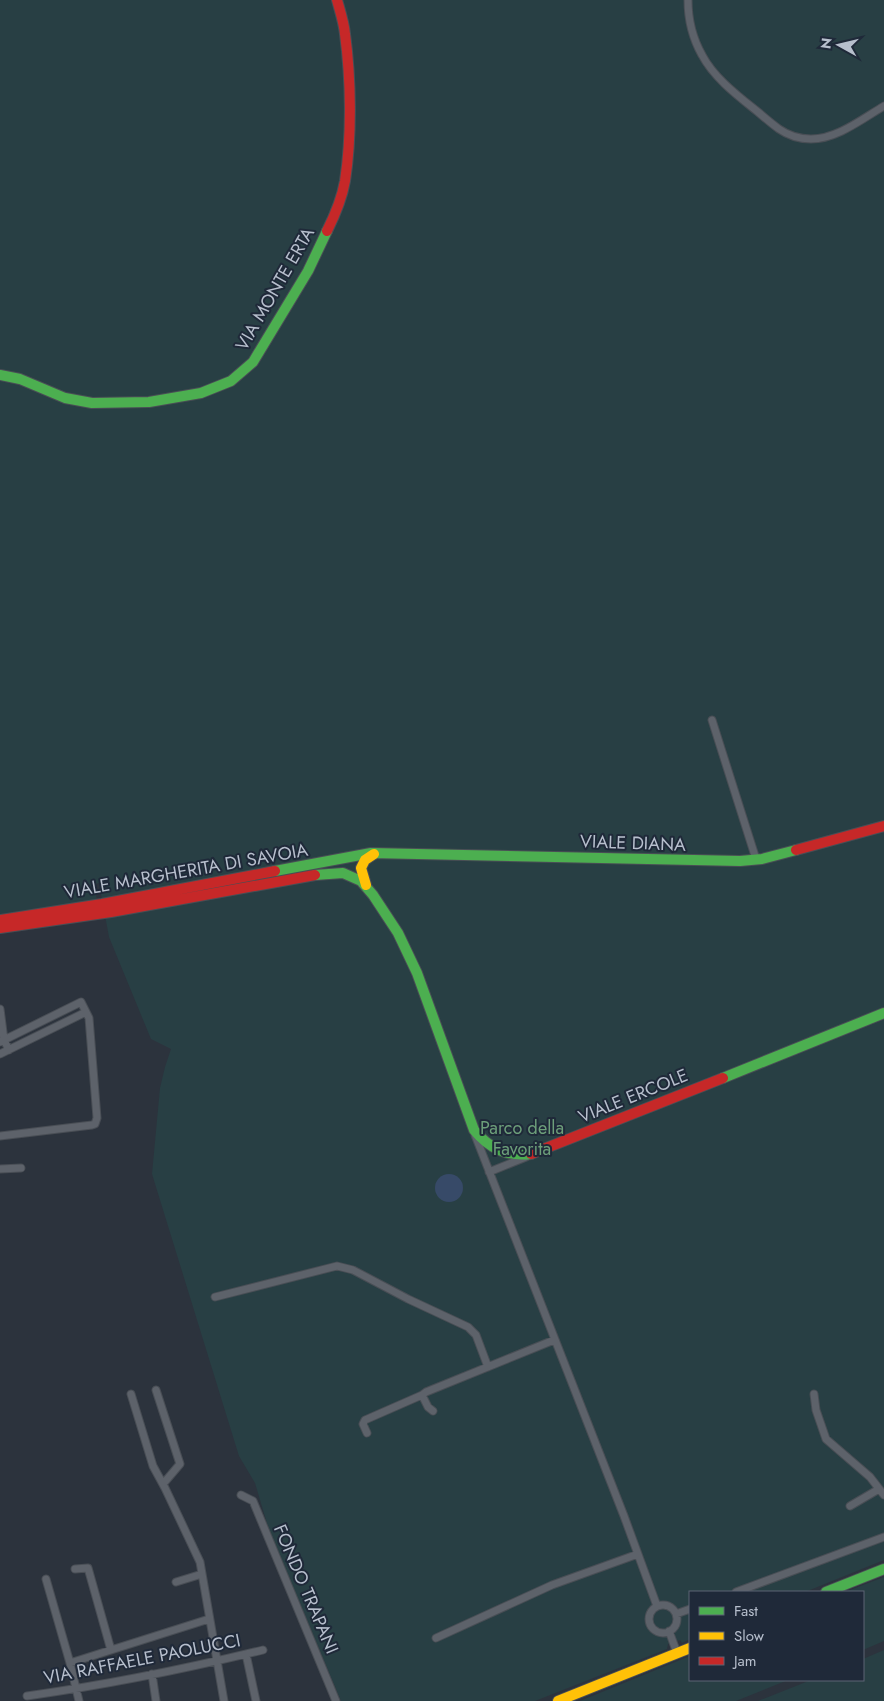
<svg xmlns="http://www.w3.org/2000/svg" width="884" height="1701" viewBox="0 0 884 1701" font-family="Jost,sans-serif">
  <rect width="100%" height="100%" fill="#2c333d"/>
  <path fill="#283f44" d="M0,0h884v1560l-79,32h-115v47l-8,4 -2,-3 -12,4 -1,5 -132,52h-194l-72,-171 -14,-47 -16,-27 -87,-282 8,-86 5,-21 6,-18 -20,-10 -42,-102 -10,-54 -3,1 1,5h-2l2,11 -97,14z
    M884,1577v64l-21,9v-58h-18z
    M884,1650v51h-126l53,-21h52v-21z
    M690,1656v24h98l-52,21h-156z"/>
  <path fill="#374a68" d="M435 1188a14 14 0 1 1 28 0a14 14 0 1 1-28 0Z"/>
  <g fill="none" stroke-linecap="round" stroke-linejoin="round">
    <g stroke="#494e55" stroke-width="9">
      <path id="street" d="M688,0c0,19 5,39 14,55 12,23 36,41 56,57 7,6 14,12 21,17 10,7 21,10 32,10 26,0 51,-20 73,-33
        M712,720l44,139
        M0,1009l4,31 5,10
        M0,1042l81,-40 8,16 8,100 -2,6 -3,1 -92,11
        M0,1054l86,-42
        M475,1135l149,381 33,90
        M0,1169l21,-1
        M489,1172l37,-15
        M215,1297l122,-31 16,4 55,29 60,28 8,8 12,32
        M156,1390l24,74 -17,20
        M131,1394l22,72 12,22 35,74 24,139
        M814,1394l2,16 10,29 44,38 14,18
        M433,1411l-5,-4 -6,-12 4,-3 128,-52
        M367,1433l-4,-9 2,-4 57,-25
        M241,1495l12,6 83,200
        M850,1506l29,-17
        M75,1569l13,-1 23,82
        M46,1579l24,84 9,38
        M176,1582l26,-8
        M736,1592l148,-55
        M649 1619a14 14 0 1 1 28 0a14 14 0 1 1-28 0Z
        M676,1614l14,-5
        M669,1631l8,22
        M436,1638l116,-53 86,-31
        M246,1654l10,47
        M70,1663l139,-44
        M152,1674l4,27
        M27,1696c79,-11 158,-27 236,-46"/>
    </g>
    <g stroke="#494e55" stroke-width="12">
      <path id="fast" d="M0,375l20,4 45,19 27,5 57,-1 52,-9 30,-12 22,-19 55,-91 19,-40
        M275,871l96,-18 369,8 22,-2 34,-9
        M315,875l28,-2 18,8 12,14 25,38 19,40 57,157c15,18 32,27 57,24
        M723,1078l161,-65
        M826,1592l58,-23"/>
    </g>
    <g stroke="#494e55" stroke-width="12">
      <path id="slow" d="M366,885l-5,-17 4,-8 9,-6
        M558,1701l132,-53"/>
    </g>
    <g stroke="#494e55" stroke-width="12">
      <path id="jam" d="M327,231c8,-16 15,-33 18,-50 7,-46 6,-102 0,-147 -1,-11 -5,-23 -8,-34
        M796,850l88,-24
        M0,920l102,-16 173,-33
        M0,928l111,-16 204,-37
        M531,1154l192,-76"/>
    </g>
    <use href="#street" stroke="#5d626a" stroke-width="7"/>
    <use href="#fast" stroke="#4caf50" stroke-width="10"/>
    <use href="#slow" stroke="#ffc107" stroke-width="10"/>
    <use href="#jam" stroke="#c62828" stroke-width="10"/>
  </g>
  <g text-anchor="middle" stroke-width="4" stroke-linejoin="round" paint-order="stroke">
    <g font-size="18" fill="#b7bfcd" stroke="#1f2939">
      <text transform="translate(275 289) rotate(-60)" y="6">VIA MONTE ERTA</text>
      <text transform="translate(633 843) rotate(2)" y="6">VIALE DIANA</text>
      <text transform="translate(186 871) rotate(-10)" y="6">VIALE MARGHERITA DI SAVOIA</text>
      <text transform="translate(633 1096) rotate(-22)" y="6">VIALE ERCOLE</text>
      <text transform="translate(306 1589) rotate(67)" y="6">FONDO TRAPANI</text>
      <text transform="translate(142 1659) rotate(-11)" y="6">VIA RAFFAELE PAOLUCCI</text>
    </g>
    <g font-size="18" fill="#6d9f7a" stroke="#1f2939">
      <text x="522" y="1134">Parco della<tspan x="522" dy="21">Favorita</tspan></text>
    </g>
  </g>
  <rect x="689" y="1591" width="175" height="90" fill="#1f2939" stroke="#5c6574"/>
  <rect x="699" y="1607" width="25" height="8" fill="#4caf50" stroke="#5c6574"/>
  <text x="734" y="1616" font-size="15" fill="#b7bfcd">Fast</text>
  <rect x="699" y="1632" width="25" height="8" fill="#ffc107" stroke="#5c6574"/>
  <text x="734" y="1641" font-size="15" fill="#b7bfcd">Slow</text>
  <rect x="699" y="1657" width="25" height="8" fill="#c62828" stroke="#5c6574"/>
  <text x="734" y="1666" font-size="15" fill="#b7bfcd">Jam</text>
  <g transform="translate(839 45) rotate(278)" stroke="#1f2939" stroke-width="4" paint-order="stroke">
  <path d="M0-4L9 19L0 12L-9 19Z" fill="#b7bfcd"/>
  <text y="-8" font-size="14" font-weight="bold" text-anchor="middle" fill="#b7bfcd">N</text>
  </g>
</svg>
